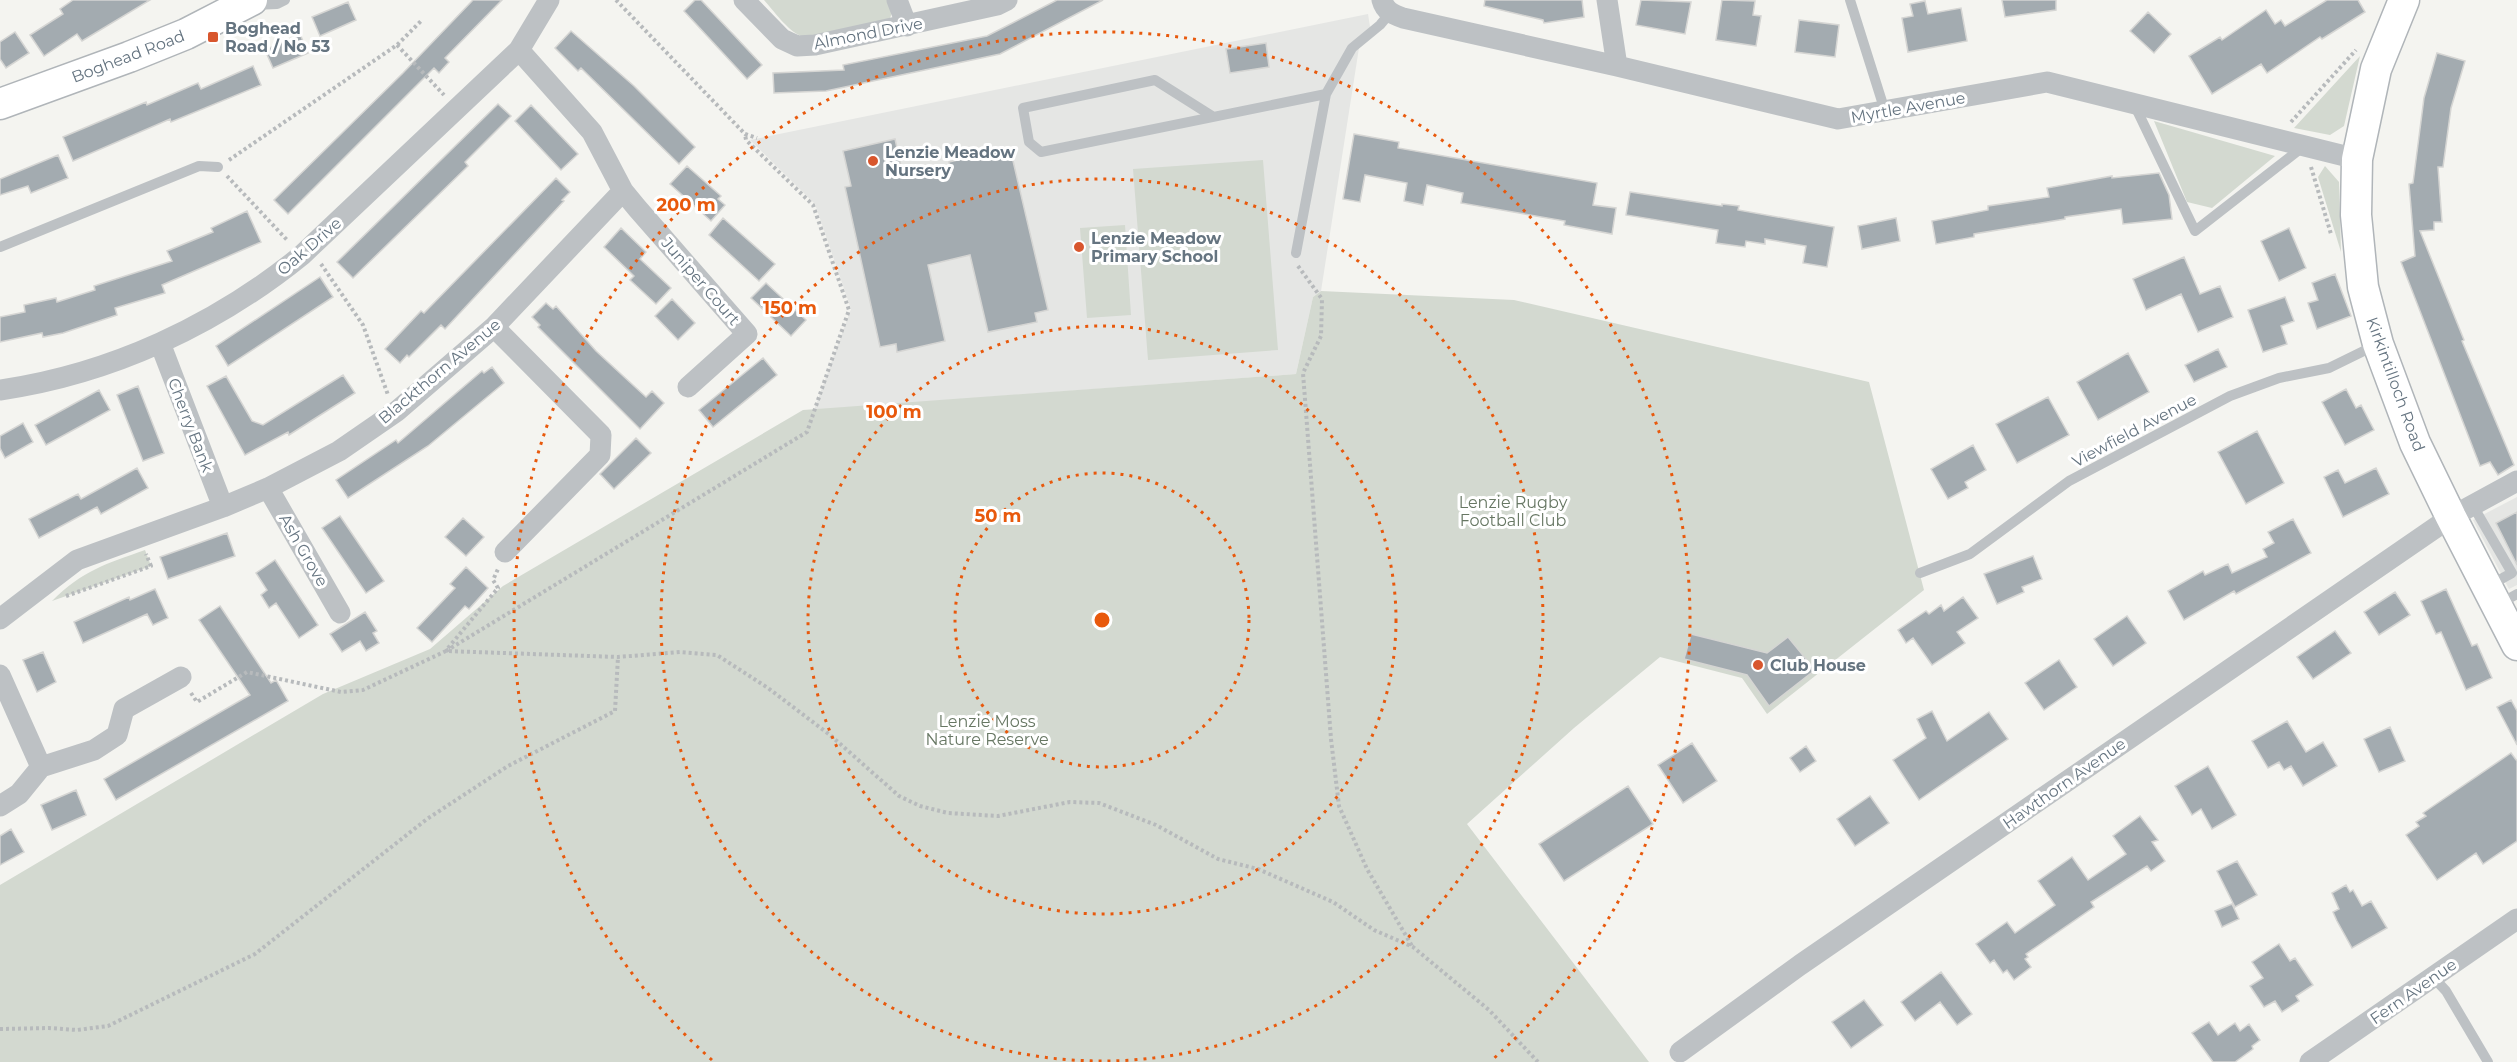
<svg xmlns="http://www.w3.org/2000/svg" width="2517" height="1062" viewBox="0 0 2517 1062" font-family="Montserrat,sans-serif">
  <rect width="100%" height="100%" fill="#f4f4f0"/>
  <path fill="#e5e6e4" d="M1368,14l3,19 -10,2 -40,256 -8,6 -17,77 -482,36 37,-101 -36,-105 -65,-64z
    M2517,497v88l-8,4 -36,-69z"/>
  <path fill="#d3d9d0" d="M764,0h124l4,12 -3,10c-20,4 -72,19 -88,14 -14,-6 -27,-25 -37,-36z
    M2360,56l-16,70 -14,9 -36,-7z
    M2154,121l121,35 -63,52 -25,-6z
    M1263,160l15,190 -130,10 -15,-191z
    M2325,166l14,16 2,70 -23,-75z
    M1125,225l6,90 -44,3 -7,-90z
    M1321,291l193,9 355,82 55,208 -157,124 -25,-36 -82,-21 -86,71 -107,96 182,238h-1649v-177l323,-191 107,-45 73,-63 300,-176 493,-36 17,-77z
    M145,550l6,16 -99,35c31,-31 54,-37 93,-51z"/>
  <path fill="#a3abb0" stroke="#d5d5d3" stroke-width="1.5" d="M73,0h77l-68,41 -5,-7 -33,22 -14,-21 33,-21 -3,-5z
    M473,0h29l-57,58 4,4 -10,11 -5,-5 -146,146 -14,-14 129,-127z
    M695,0h6l61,65 -15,14 -63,-68z
    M1057,0h46l-103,54 -174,37 -52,2 -1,-20 71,-3 -1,-5 144,-29z
    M1485,0h97l2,17 -40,6 -1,-3 -59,-14z
    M1641,0l50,2 -6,32 -49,-9z
    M1722,0l33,1 -2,14 8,1 -5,30 -40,-6z
    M2002,0h54v10l-51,7z
    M2327,0h31l7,12 -43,27 -2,-2 -53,36 -6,-9 -49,30 -23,-38 31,-19 2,3 44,-30 9,14 6,-4 4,6z
    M1925,1l3,13 33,-6 6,33 -59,11 -6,-34 11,-2 -3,-12z
    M348,2l8,18 -36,16 -8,-19z
    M2148,12l23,22 -17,19 -24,-22z
    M1799,20l40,5 -4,32 -40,-5z
    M571,31l63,55 61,61 -16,17 -98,-96 -3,3 -23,-23z
    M15,32l14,21 -23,15 -6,-9v-17z
    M300,34l8,19 -35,15 -8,-18z
    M1266,43l3,24 -39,6 -4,-24z
    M2437,53l28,8 -14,47 -8,59h-5l4,55h-8v8l-14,1 44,109 -2,1 52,124 -16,10 -8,-13 -10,4 -79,-204 14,-6 -6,-72 4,-1 11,-85z
    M253,66l8,19 -90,37 -1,-3 -97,42 -10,-24 83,-35 1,3 51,-22 3,6z
    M498,104l13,12 -46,46 3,4 -115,112 -16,-16z
    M531,105l47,49 -17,16 -46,-49z
    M1354,134l45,8 -1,6 199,35 -4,22 23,3 -4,26 -48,-9 1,-4 -104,-18 2,-10 -36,-8 -4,20 -19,-4 3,-18 -42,-8 -5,27 -17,-3z
    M895,139l8,36 3,-1v4l45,-9 -2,-7 61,-14 38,162 -13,3 2,9 -49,10 -18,-77 -42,10 17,76 -48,11 -1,-8 -16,3 -35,-160 6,-1 -8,-35z
    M58,155l10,23 -37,15 -3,-7 -28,9v-16z
    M687,166l34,30 -3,3 7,6 -14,16 -41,-37z
    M2159,173l10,22 3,24 -49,5 -2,-15 -56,8v2l-91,15v3l-38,7 -4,-23 56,-11v-4l61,-9 -2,-9 65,-12v2z
    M556,178l14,14 -8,8 2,1 -119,128 -4,-4 -32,32 -2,-2 -7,8 -15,-14 36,-38 3,2z
    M1630,192l92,14v-2l17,2 -1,4 96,17 -7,40 -24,-4 3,-17 -41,-7v5l-19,-3 -1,6 -29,-4 2,-13 -92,-15z
    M247,211l14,31 -99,43 3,8 -50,15 2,7 -54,18 -20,4 -1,-4 -42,9v-25l25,-5 -1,-7 32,-7 1,4 38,-12 -1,-4 78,-25 -5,-10 46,-19 -2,-4z
    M723,218l52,46 -16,17 -50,-46z
    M1896,218l4,23 -38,8 -4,-23z
    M621,228l25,24 -6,7 31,29 -15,16 -26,-24 4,-4 -30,-29z
    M2289,228l17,40 -27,13 -18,-40z
    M2184,257l16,37 20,-8 13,31 -35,15 -17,-38 -35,16 -13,-31z
    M2335,274l16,42 -34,13 -9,-26 10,-3 -6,-17z
    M320,277l13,20 -105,69 -12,-20z
    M766,283l40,37 -15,16 -40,-38z
    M2285,297l9,24 -13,5 6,18 -24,8 -15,-42z
    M672,299l23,24 -17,17 -23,-24z
    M546,303l7,6 3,-3 40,45 50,46 6,-6 12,12 -24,26 -102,-102 2,-2 -8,-8z
    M2218,349l9,18 -33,15 -9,-17z
    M2128,353l21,39 -51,28 -21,-38z
    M763,358l14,17 -64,52 -14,-17z
    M492,367l12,16 -76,63 -80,52 -12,-18 60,-40 2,3 84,-72 2,2z
    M343,375l12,18 -66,42 -1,-3 -43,23 -38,-69 19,-10 26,45 11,4z
    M138,386l26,67 -21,8 -26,-66z
    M2346,389l10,19 5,-3 13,25 -29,15 -23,-43z
    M99,390l11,20 -64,35 -11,-20z
    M2048,397l21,38 -52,28 -21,-39z
    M23,423l10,19 -28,16 -5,-10v-12z
    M2257,431l27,52 -38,21 -28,-52z
    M636,438l15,15 -37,36 -14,-15z
    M1973,445l13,25 -21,12 3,6 -20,11 -17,-30z
    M137,468l11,20 -47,26 -4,-7 -58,31 -10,-19 49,-25 3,5z
    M2376,468l13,26 -46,23 -19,-40 14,-7 7,13z
    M2517,512v53l-21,-42z
    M340,516l44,65 -18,12 -44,-65z
    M463,518l21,19 -18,19 -21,-19z
    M2293,519l18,34 -75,41 -2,-3 -50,29 -16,-29 35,-20 2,4 23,-11 4,9 35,-16 -4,-8 11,-6 -6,-11z
    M227,533l8,23 -67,23 -8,-22z
    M2033,556l9,23 -20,8 2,5 -27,12 -13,-30z
    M275,560l43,65 -19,13 -23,-35 -7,5 -8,-13 6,-5 -11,-17z
    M466,567l22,21 -19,21 -4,-3 -33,36 -15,-14 38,-40 -5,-4z
    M155,589l13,29 -15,7 -6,-11 -64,29 -9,-21 55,-25 1,3z
    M2446,589l26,57 5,-2 15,34 -26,12 -25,-58 -5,2 -15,-33z
    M2395,592l15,23 -31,20 -15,-23z
    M1963,597l15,21 -21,14 8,11 -33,22 -19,-27 -7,5 -8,-13 28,-19 3,3 12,-9 3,6z
    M220,606l51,77 5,-3 12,21 -172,99 -12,-21 146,-84 -51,-75z
    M365,612l12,19 -4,2 6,10 -13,8 -6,-10 -18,11 -12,-18z
    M2127,616l19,27 -33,23 -19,-27z
    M2335,631l16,22 -38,26 -16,-22z
    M1691,634l76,19 21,-16 27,33 -46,36 -22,-31 -63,-16z
    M43,652l13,30 -19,10 -14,-32z
    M2059,660l18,27 -33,23 -19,-27z
    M2511,700l6,11v34l-20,-38z
    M1932,711l15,30 42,-29 19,27 -89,61 -26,-40 33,-22 -9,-19z
    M2287,721l19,31 17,-10 14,24 -34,20 -12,-20 -7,4 -5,-8 -11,6 -16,-27z
    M2390,727l15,34 -26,11 -15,-33z
    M1692,743l25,38 -34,22 -25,-38z
    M1806,746l10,15 -16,11 -10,-14z
    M2511,753l6,8v80l-34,23 -7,-11 -39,27 -31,-45 13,-9 -3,-4 10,-6 -3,-3z
    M2208,766l28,49 -24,14 -11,-20 -9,6 -17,-29z
    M1628,786l25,38 -89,57 -25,-37z
    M76,790l10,25 -34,15 -11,-25z
    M1870,796l19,27 -34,23 -18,-27z
    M2140,816l18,24 -6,2 13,19 -14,10 -4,-5 -56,36 3,5 -68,47 2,3 -3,2 6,8 -17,13 -7,-10 -4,3 -9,-13 -4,3 -14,-19 31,-22 8,11 40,-28 -17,-24 34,-24 16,23 38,-26 -13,-18z
    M11,829l13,23 -24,13v-29z
    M2237,861l20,34 -22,12 -18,-36z
    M2346,885l4,7 3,-2 9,16 9,-5 16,27 -35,20 -15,-27 -4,-9 6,-3 -7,-16z
    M2232,904l7,15 -17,8 -7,-16z
    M2279,944l11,17 5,-3 18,27 -17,11 3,5 -17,11 -7,-11 -11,6 -14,-21 13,-8 -11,-16z
    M1941,972l31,42 -15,11 -17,-23 -25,19 -14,-19z
    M1864,1000l19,25 -32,23 -19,-26z
    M2209,1022l9,13 17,-12 5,8 9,-7 11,16 -8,6 1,3 -18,13h-22l-21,-29z"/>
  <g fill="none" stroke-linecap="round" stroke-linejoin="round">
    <g stroke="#b0b5b9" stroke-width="33">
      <path id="secondary" d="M2404,0l-28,69 -19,90 -1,56 7,72 15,57 37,99 36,74 66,128
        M0,104l129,-47 57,-23 66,-34"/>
    </g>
    <path stroke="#b7babc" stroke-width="4" stroke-dasharray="3 3" stroke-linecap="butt" d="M616,0l129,134 12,4
      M397,45l47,50
      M2291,122l65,-72
      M229,160l168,-115 25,-25
      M2311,167l20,67
      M227,176l61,65
      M321,264l42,61 25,70
      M1298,266l24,33 -1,37 -18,37 28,366 8,67 28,63 45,77
      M66,596l85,-30 -5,-12
      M448,648l50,-60 -5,-8 5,-11
      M446,651l361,-219 42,-122 -36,-105 -67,-65 -1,-6
      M191,693l6,9 50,-30 94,20 22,-2 83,-39 172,6 62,-5 37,3 51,33 62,47 69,61 21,10 28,7 50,3 72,-14 29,1 57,22 62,34 40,10 75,33 41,28 39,17 76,63 49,52
      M0,1029l49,-1 28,2 31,-4 147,-72 172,-135 81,-53 107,-55 3,-54"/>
    <path stroke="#bdc1c4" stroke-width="10" d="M1850,0l35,111
      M254,5l23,-1 8,-4
      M2134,104l61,127 109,-85
      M1212,116l-57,-36 -132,28 6,34 12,10 285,-58
      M0,247l199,-81 19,1
      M1296,253l30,-159 26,-46 28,-23 10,-12
      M2472,504l40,69 -22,12
      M1920,573l50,-19 99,-73 161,-85 49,-18 50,-10 49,-24
      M2499,604l18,-10
      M2433,977l13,14 42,71"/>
    <path stroke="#bdc1c4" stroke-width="21" d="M744,0l38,39 15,7 18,-1 182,-40 10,-5
      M897,0l10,26
      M1382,0c3,11 10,14 21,18l214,48 221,53 209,-37 310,77
      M1607,0l10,66
      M519,50l73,82 31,59 14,17 110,126 -59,53
      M494,327l107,108 -1,20 -95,97
      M160,343l63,164
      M0,390c111,-16 216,-65 302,-135l217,-205 30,-50
      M268,488l72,125
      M0,619l77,-59 146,-53 45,-19 71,-37 58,-40 97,-84 129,-136
      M0,675l41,92 -22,27 -19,12
      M41,767l53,-17 23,-15 7,-26 57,-32
      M1680,1052l120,-87 651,-448 66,-36
      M2310,1062l207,-143"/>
    <use href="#secondary" stroke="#fff" stroke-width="30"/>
  </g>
  <g fill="none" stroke="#e8590c" stroke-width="3" stroke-dasharray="3 6">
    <circle cx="1102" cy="620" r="147"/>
    <circle cx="1102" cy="620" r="294"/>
    <circle cx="1102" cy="620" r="441"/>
    <path d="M712 1060A588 588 0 1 1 1492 1060"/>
  </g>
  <g fill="#d8562d" stroke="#fff" stroke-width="2">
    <rect x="207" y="31" width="12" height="12" rx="3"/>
    <circle cx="873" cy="161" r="6"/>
    <circle cx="1079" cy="247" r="6"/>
    <circle cx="1758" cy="665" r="6"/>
  </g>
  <g text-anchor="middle" stroke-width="6" stroke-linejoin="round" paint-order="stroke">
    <g font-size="16" font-weight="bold" fill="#657480" stroke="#fff" text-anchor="start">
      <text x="225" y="34">Boghead<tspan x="225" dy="18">Road / No 53</tspan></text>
      <text x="885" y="158">Lenzie Meadow<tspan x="885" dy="18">Nursery</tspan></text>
      <text x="1091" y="244">Lenzie Meadow<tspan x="1091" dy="18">Primary School</tspan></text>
      <text x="1770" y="671">Club House</text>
    </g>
    <g font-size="16" fill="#657480" stroke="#fff">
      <text transform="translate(868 33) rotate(-11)" y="6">Almond Drive</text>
      <text transform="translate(128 56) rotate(-21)" y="6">Boghead Road</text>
      <text transform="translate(1908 107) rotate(-10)" y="6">Myrtle Avenue</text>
      <text transform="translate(309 246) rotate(-41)" y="6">Oak Drive</text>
      <text transform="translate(701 281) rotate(49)" y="6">Juniper Court</text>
      <text transform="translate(439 371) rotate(-40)" y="6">Blackthorn Avenue</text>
      <text transform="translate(2396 384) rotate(70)" y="6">Kirkintilloch Road</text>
      <text transform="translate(191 425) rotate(69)" y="6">Cherry Bank</text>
      <text transform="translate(2134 430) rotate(-28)" y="6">Viewfield Avenue</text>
      <text transform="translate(304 550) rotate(60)" y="6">Ash Grove</text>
      <text transform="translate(2064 783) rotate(-35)" y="6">Hawthorn Avenue</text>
      <text transform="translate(2413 991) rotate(-35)" y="6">Fern Avenue</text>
    </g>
    <g font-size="16" fill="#677763" stroke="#fff">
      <text x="1513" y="508">Lenzie Rugby<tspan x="1513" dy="18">Football Club</tspan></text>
      <text x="987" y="727">Lenzie Moss<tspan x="987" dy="18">Nature Reserve</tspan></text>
    </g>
  </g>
  <circle cx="1102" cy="620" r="9" fill="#e8590c" stroke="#fff" stroke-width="3"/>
  <g font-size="18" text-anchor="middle" font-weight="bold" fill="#e8590c" stroke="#fff" stroke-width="6" stroke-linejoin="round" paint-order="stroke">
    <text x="686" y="211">200 m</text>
    <text x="790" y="314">150 m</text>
    <text x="894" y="418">100 m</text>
    <text x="998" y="522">50 m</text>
  </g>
</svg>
